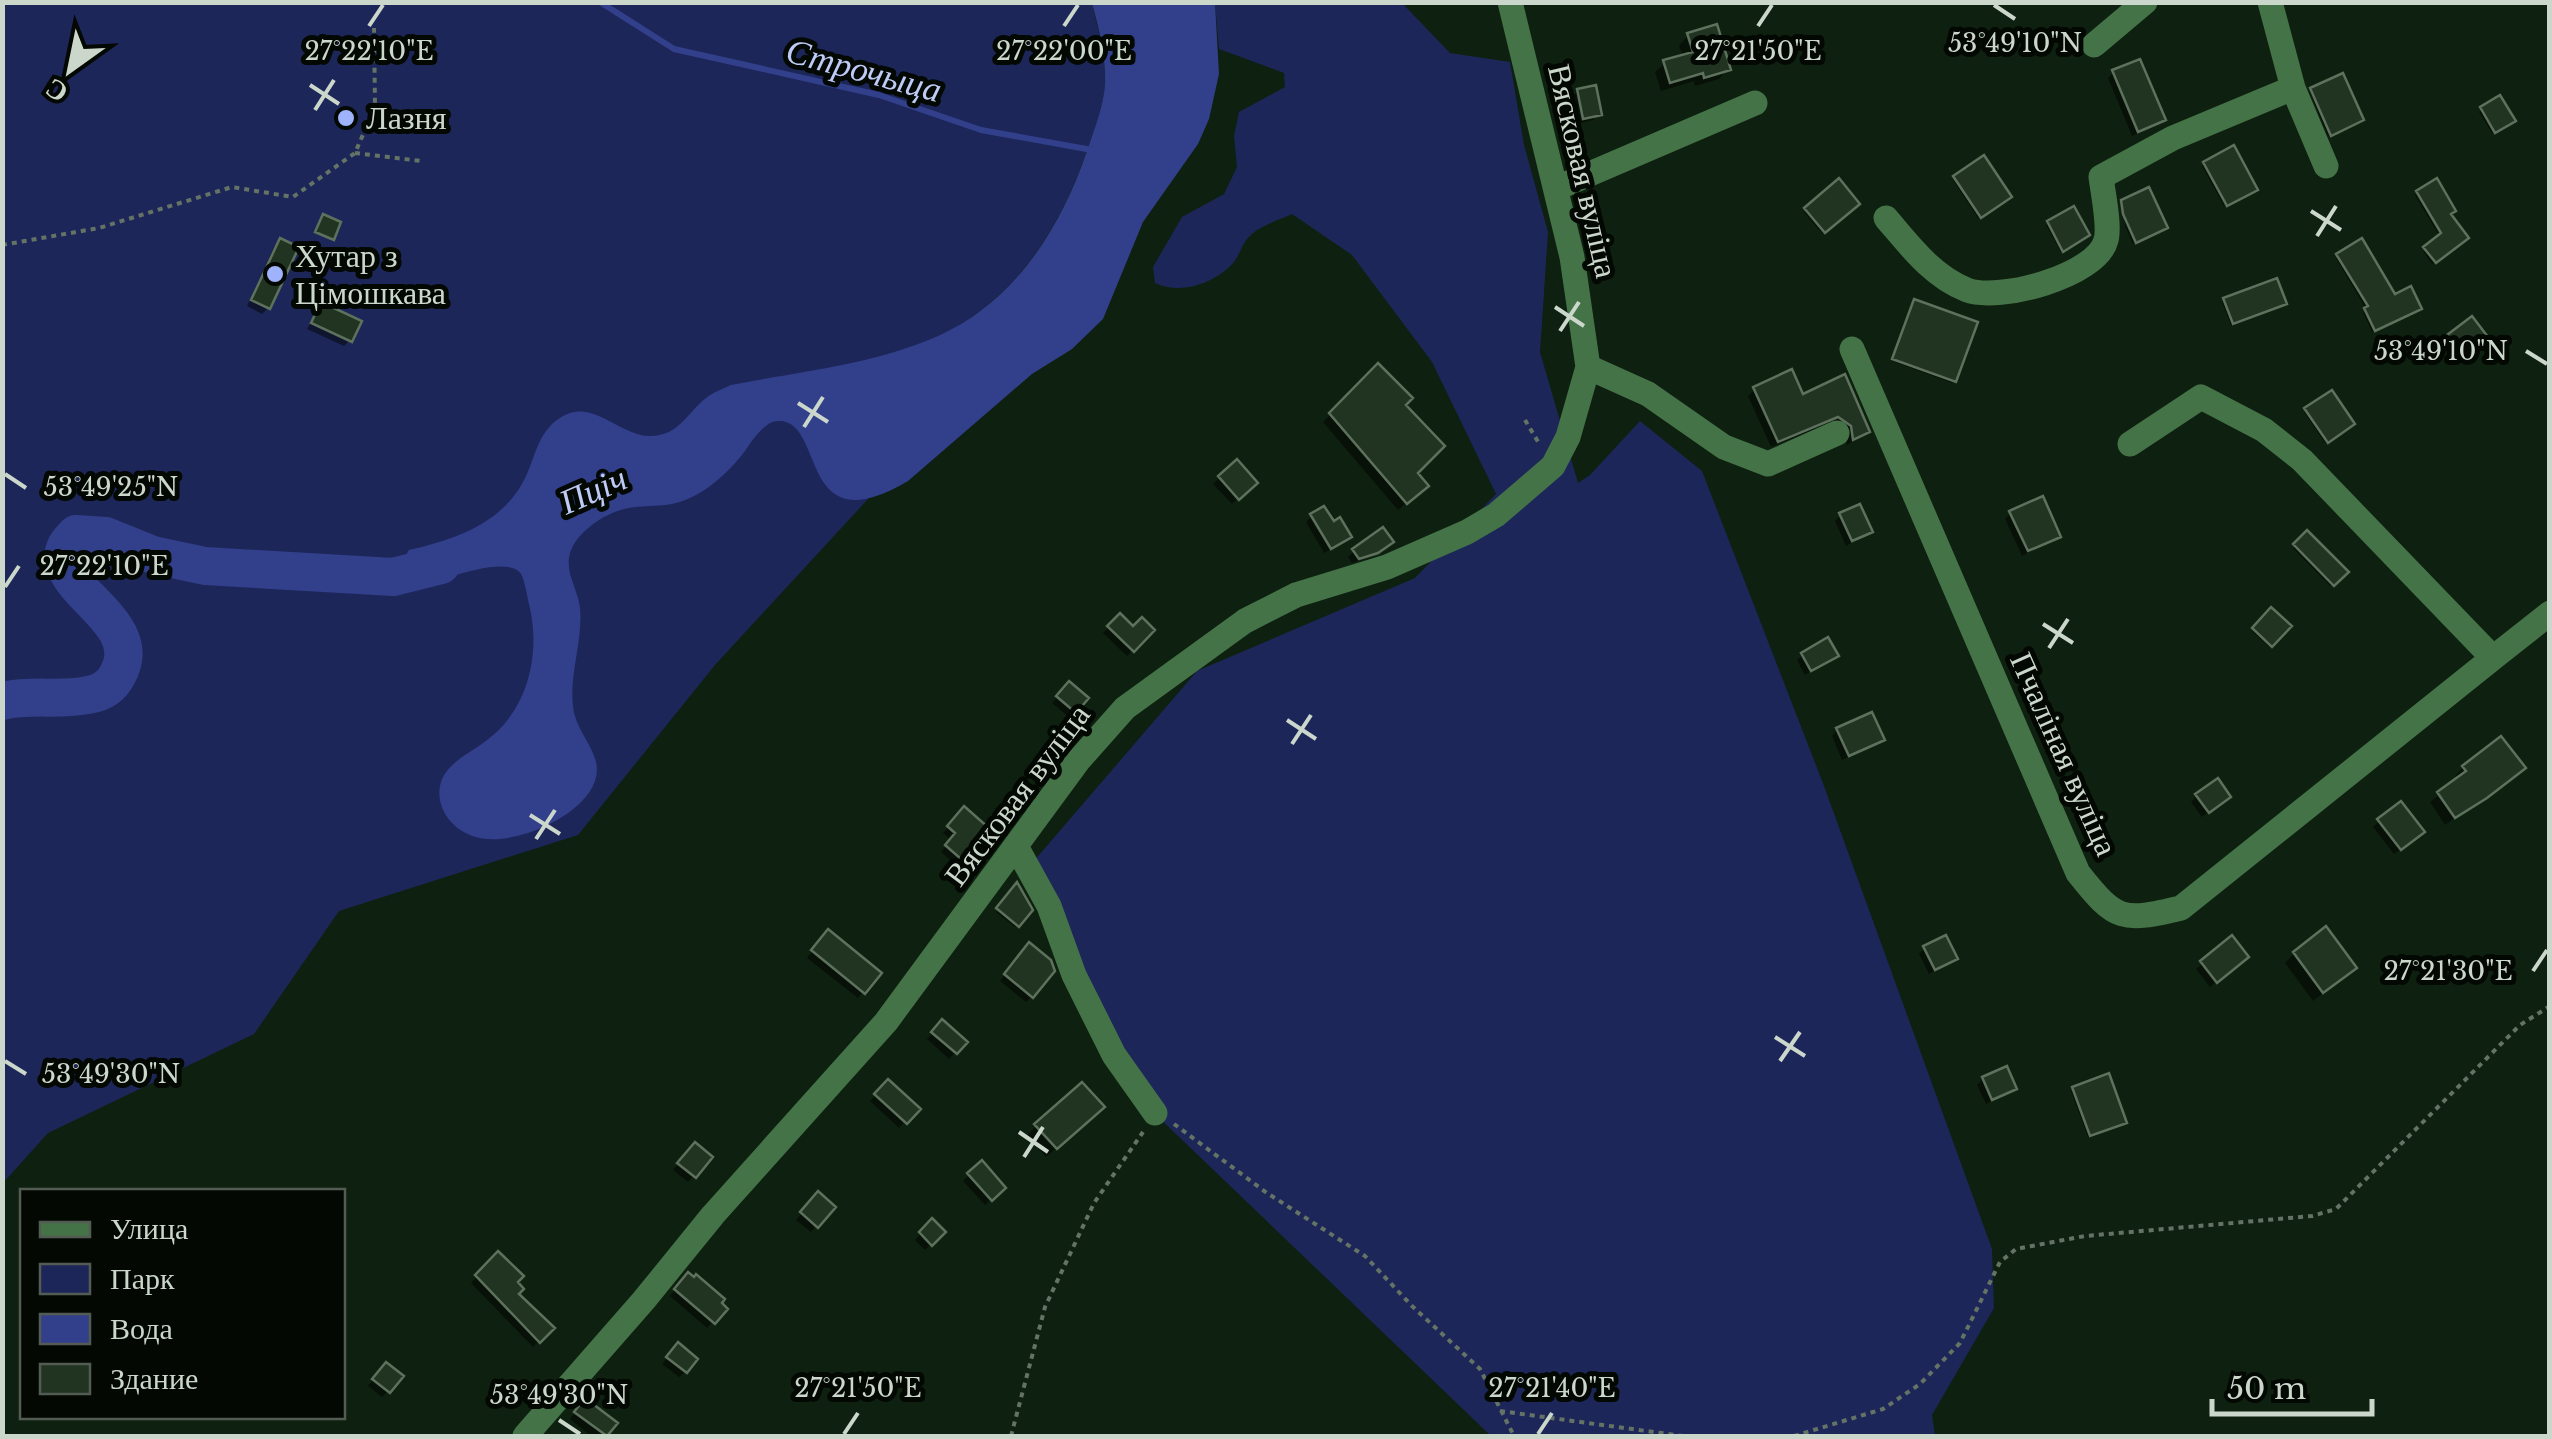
<svg xmlns="http://www.w3.org/2000/svg" width="2552" height="1439" viewBox="0 0 2552 1439" font-family="'Libre Baskerville',serif">
  <rect width="100%" height="100%" fill="#0e200f"/>
  <path fill="#1d2659" d="M3,3h1089c6,27 14,54 13,83 -2,20 -9,40 -16,59 -26,77 -70,152 -146,189 -44,22 -93,31 -140,39l65,126 -153,166 -137,170 -239,76 -85,123 -206,99 -45,50z
    M1215,3h187l48,50 60,9 14,83 24,87 -8,120 38,131 12,-8 50,-54 62,50 122,315 168,463 2,59 -62,107 3,21h-444l-338,-324 -120,-250 164,-191 218,-93 81,-84 -64,-132 -80,-107 -60,-41c-13,6 -33,12 -42,22 -8,7 -10,19 -17,27 -19,21 -53,32 -78,20l-2,-16 29,-50 42,-23 13,-27 -3,-31 5,-24 46,-25 -1,-14 -65,-24z"/>
  <path fill="#323f8b" d="M1092,3h123l4,71 -10,45 -11,25 -55,78 -40,97 -31,30 -40,25 -124,107c-110,65 -82,-58 -128,-60 -5,0 -10,1 -14,5 -10,7 -17,20 -24,29 -14,17 -32,34 -52,43 -34,16 -55,-2 -94,24 -10,7 -20,16 -25,28 -8,21 7,38 9,58 3,34 -11,66 -7,98 2,22 18,36 23,56 8,35 -40,62 -68,71 -21,6 -45,11 -66,-2 -17,-10 -28,-32 -20,-52 8,-18 30,-27 45,-39 42,-31 54,-88 42,-136 -2,-8 -4,-23 -8,-30 -14,-22 -92,11 -115,17l-13,-14 16,-27c48,-11 97,-28 118,-76 10,-23 12,-44 36,-58 30,-17 56,19 86,20 31,1 39,-26 61,-41 6,-4 15,-7 21,-10 71,-14 141,-20 207,-49 77,-34 123,-109 149,-185 7,-21 16,-43 18,-66 1,-28 -6,-56 -13,-82z"/>
  <path fill="#0007" d="M1689,35l39,34 -9,10 -24,7 -1,-5 -33,10 -6,-19 10,-9 18,-6 -4,-12z
    M2114,72l49,47 -6,6 -25,11 -24,-58z
    M2312,90l47,32 -31,14 -18,-44z
    M1578,91l21,23 -6,6 -16,4 -5,-27z
    M2499,98l11,25 -18,10 -13,-21z
    M2204,164l48,27 -28,15 -22,-40z
    M1955,178l51,21 -28,19 -25,-38z
    M1839,182l18,22 -35,29 -18,-21z
    M2417,193l31,21 18,24 -34,26 -9,-13 17,-14 -25,-42z
    M2124,202l39,28 -30,14 -8,-18z
    M2048,223l37,14 -24,15 -15,-27z
    M280,241l-12,67 -6,6 -15,-8 27,-59z
    M2338,256l56,41 22,14 -44,21 -9,-20 3,-3 -30,-51z
    M2224,300l60,4 -53,21 -9,-23z
    M1912,304l42,77 -2,2 -60,-22z
    M321,305l29,35 -6,6 -37,-17z
    M2471,319l14,18 -25,19 -14,-17z
    M1378,367l25,38 14,88 -19,17 -75,-88z
    M1755,389l47,8 65,35 -20,13 -2,-13 -16,-9 -58,24 -23,-51z
    M2306,410l44,16 -25,17 -21,-31z
    M1237,462l18,21 -23,21 -19,-20z
    M2011,513l47,23 -36,20 -17,-37z
    M1841,515l29,16 -24,15 -11,-25z
    M1312,516l31,26 -19,11 -18,-31z
    M2307,534l38,38 -15,14 -37,-38z
    M1384,547l-13,10 -19,6 -4,-6 6,-6z
    M2271,611l17,16 -19,20 -17,-16z
    M1120,616l13,13 19,1 -25,26 -24,-23z
    M1803,655l33,1 -31,19 -8,-15z
    M1069,684l17,15 -17,18 -17,-14z
    M1837,730l45,10 -40,20 -10,-24z
    M2501,739l13,37 -69,49 -15,-23 28,-22 -3,-4 8,-8z
    M2197,796l25,6 -20,15 -11,-15z
    M965,810l13,45 4,4 -14,17 -27,-24 10,-12 -8,-7z
    M2379,821l37,17 -22,16 -21,-27z
    M1017,886l13,24 -15,17 -19,-15z
    M822,938l41,54 -5,6 -51,-40z
    M2232,939l8,23 -30,25 -14,-18z
    M1925,948l29,10 -25,16 -10,-20z
    M1024,951l8,45 -6,6 -26,-21z
    M2294,953l50,24 -31,24 -28,-38z
    M943,1022l22,20 -16,17 -22,-20z
    M1983,1079l31,10 -28,15 -9,-19z
    M888,1082l29,27 -18,19 -29,-27z
    M2074,1089l48,35 -34,13 -17,-46z
    M1092,1117l-46,40 -19,-22 9,-9z
    M689,1151l21,6 -22,25 -15,-12z
    M981,1164l22,23 -18,18 -22,-24z
    M818,1195l-2,31 -5,6 -15,-12z
    M932,1222l11,10 -18,18 -10,-10z
    M498,1255l16,27 1,12 36,34 -18,19 -62,-64z
    M682,1281l43,28 -18,19 -37,-32z
    M672,1351l13,21 -6,5 -17,-13z
    M380,1371l8,20 -6,6 -14,-11z
    M579,1407l35,16 -10,13h-13l-21,-17z"/>
  <g fill="none" stroke-linecap="round" stroke-linejoin="round">
    <path stroke="#323f8b" stroke-width="6" d="M600,2l74,47 205,46 102,35 111,20"/>
    <path stroke="#323f8b" stroke-width="38" d="M2,701c29,-7 58,0 86,-6 14,-2 24,-9 30,-21 26,-48 -47,-76 -54,-113 -2,-13 4,-19 12,-27l30,2 47,19 52,11 188,11 48,-12"/>
  </g>
  <path fill="#213422" stroke="#5d715d" stroke-width="2.5" d="M1717,24l14,46 -27,8 -1,-5 -33,10 -7,-23 30,-8 -6,-19z
    M2140,59l26,61 -28,12 -26,-62z
    M2343,73l21,47 -33,16 -21,-48z
    M1596,85l6,30 -19,4 -6,-30z
    M2500,95l16,26 -21,12 -15,-26z
    M2234,145l24,45 -31,16 -24,-44z
    M1984,155l28,42 -31,21 -28,-42z
    M1839,178l21,26 -35,29 -21,-25z
    M2437,178l19,33 -5,3 18,24 -33,25 -13,-16 18,-14 -25,-42z
    M2149,187l19,41 -32,15 -13,-29 -2,-14z
    M2074,206l16,29 -27,17 -16,-31z
    M323,214l18,8 -7,18 -19,-8z
    M280,238l19,9 -29,62 -19,-9z
    M2362,238l33,56 16,-8 11,23 -47,22 -11,-23 4,-2 -32,-52z
    M2277,278l10,26 -54,20 -10,-26z
    M1914,299l64,23 -22,60 -64,-23z
    M321,302l41,19 -10,21 -41,-19z
    M2472,316l16,21 -24,19 -17,-21z
    M1378,363l35,35 -7,7 39,41 -27,27 11,13 -22,18 -78,-91z
    M1792,369l11,25 42,-20 25,58 -17,8 -2,-14 -13,-9 -60,25 -25,-55z
    M2332,390l23,34 -27,19 -24,-35z
    M1237,459l21,24 -19,17 -21,-24z
    M2043,496l18,41 -33,14 -19,-40z
    M1860,504l13,28 -21,9 -13,-28z
    M1324,506l10,15 6,-4 12,20 -21,12 -21,-35z
    M1383,527l11,15 -16,11 -19,6 -7,-10z
    M2307,530l42,42 -15,14 -41,-42z
    M2271,607l21,19 -20,21 -20,-19z
    M1120,613l13,13 9,-9 13,13 -21,22 -27,-26z
    M1828,637l11,19 -28,15 -10,-18z
    M1069,681l20,17 -13,15 -20,-17z
    M1872,712l13,28 -36,16 -13,-28z
    M2501,736l25,32 -39,30 -32,20 -18,-26 29,-21 -4,-5z
    M2218,778l13,19 -22,16 -14,-19z
    M2401,801l24,31 -24,18 -24,-31z
    M964,806l34,30 -17,19 5,4 -10,13 -31,-27 10,-12 -8,-7z
    M1017,882l16,28 -14,17 -23,-19z
    M2326,926l31,42 -34,25 -30,-41z
    M828,929l54,44 -17,21 -54,-44z
    M1946,935l12,24 -23,11 -12,-24z
    M2232,935l17,22 -32,26 -17,-22z
    M1029,942l22,18 4,11 -22,27 -29,-24z
    M942,1019l26,23 -11,12 -26,-22z
    M2007,1066l10,23 -25,11 -10,-23z
    M2109,1073l18,50 -37,13 -18,-49z
    M888,1079l33,30 -14,15 -33,-30z
    M1082,1082l23,25 -48,42 -23,-25z
    M695,1142l18,15 -17,21 -19,-15z
    M982,1160l24,28 -14,13 -25,-28z
    M818,1191l18,16 -18,21 -18,-16z
    M932,1218l14,14 -14,14 -13,-14z
    M498,1251l26,25 -6,6 6,7 -5,5 36,34 -15,15 -65,-68z
    M688,1272l6,5 2,-3 29,25 -3,4 6,6 -13,15 -41,-35z
    M678,1342l20,17 -11,14 -21,-16z
    M386,1362l18,14 -14,17 -18,-14z
    M585,1398l33,25 -11,13 -33,-24z"/>
  <g fill="none" stroke-linecap="round" stroke-linejoin="round">
    <path stroke="#647365" stroke-width="4" stroke-dasharray="5 5" stroke-linecap="butt" d="M355,153l66,8
      M2,245l97,-17 133,-41 61,10 62,-44 20,-46 -1,-79
      M1525,420l15,25
      M1174,1124l93,69 98,63 47,50 68,63 34,67
      M1500,1411l183,25
      M1011,1436l34,-129 49,-104 49,-71
      M1794,1436l89,-27 37,-25 40,-41 40,-81 16,-13 69,-13 227,-20 24,-7 184,-184 30,-19"/>
    <path stroke="#457348" stroke-width="25" d="M2270,2l23,86 33,78
      M2094,45l51,-43
      M1557,188l198,-85
      M1886,218c24,28 46,58 81,72 32,12 130,-14 139,-50 4,-14 -3,-47 -5,-63l72,-39 120,-50
      M1852,349l226,524c38,48 44,49 103,35l312,-250
      M1588,367l60,27 76,53 44,17 69,-31
      M2130,444l71,-47 63,33 38,30 191,198 57,-45
      M1017,848l32,58 25,69 40,80 41,58
      M525,1436l119,-136 69,-85 173,-193 192,-261 47,-53 120,-87 51,-26 91,-28 80,-35 29,-17 57,-49 15,-29 20,-70 -16,-110 -62,-255"/>
  </g>
  <path fill="none" stroke="#ccd7cc" stroke-width="4" d="M1994,5l21,14M369,26l14,-21M1064,26l14,-21M1758,26l14,-21M310,85l29,19M315,110l19,-30M2311,211l30,19M2317,236l19,-30M1555,307l29,19M1560,331l19,-29M2526,351l21,13M798,403l30,19M804,427l19,-30M5,474l21,14M5,587l14,-21M2043,624l30,19M2049,648l19,-29M1287,720l29,19M1292,744l19,-29M530,815l30,19M536,839l19,-29M2533,971l14,-21M1775,1037l30,19M5,1061l21,13M1780,1061l20,-29M1019,1132l29,20M1024,1157l19,-30M559,1420l21,14M844,1434l14,-21M1538,1434l14,-21"/>
  <g fill="#9fb3fd" stroke="#030803" stroke-width="4">
    <circle cx="346" cy="118" r="10"/>
    <circle cx="275" cy="274" r="10"/>
  </g>
  <g text-anchor="middle" stroke-width="10" stroke-linejoin="round" paint-order="stroke">
    <g font-size="32" fill="#ccd7cc" stroke="#030803" text-anchor="start">
      <text x="366" y="129">Лазня</text>
      <text x="295" y="267">Хутар з<tspan x="295" dy="37">Цімошкава</tspan></text>
    </g>
    <g font-size="32" fill="#ccd7cc" stroke="#030803">
      <text transform="translate(1583 171) rotate(77)" y="11">Вясковая вуліца</text>
      <text transform="translate(2064 754) rotate(66)" y="11">Пчаліная вуліца</text>
      <text transform="translate(1017 795) rotate(-53)" y="11">Вясковая вуліца</text>
    </g>
    <g font-size="35" font-style="italic" fill="#becbf7" stroke="#030803">
      <text transform="translate(864 70) rotate(15)" y="12">Строчыца</text>
      <text transform="translate(593 490) rotate(-24)" y="12">Пціч</text>
    </g>
  </g>
  <g font-size="25" text-anchor="middle" fill="#ccd7cc" stroke="#030803" stroke-width="10" stroke-linejoin="round" paint-order="stroke">
    <text x="2015" y="52">53°49'10"N</text>
    <text x="369" y="60">27°22'10"E</text>
    <text x="1064" y="60">27°22'00"E</text>
    <text x="1758" y="60">27°21'50"E</text>
    <text x="2441" y="360">53°49'10"N</text>
    <text x="111" y="496">53°49'25"N</text>
    <text x="104" y="575">27°22'10"E</text>
    <text x="2448" y="980">27°21'30"E</text>
    <text x="111" y="1083">53°49'30"N</text>
    <text x="858" y="1397">27°21'50"E</text>
    <text x="1552" y="1397">27°21'40"E</text>
    <text x="559" y="1404">53°49'30"N</text>
  </g>
  <rect width="2552" height="1439" fill="none" stroke="#ccd7cc" stroke-width="10"/>
  <rect x="20" y="1189" width="325" height="230" fill="#030803" stroke="#535b53" stroke-width="2.5"/>
  <rect x="40" y="1222" width="50" height="15" fill="#457348" stroke="#535b53" stroke-width="2.5"/>
  <text x="110" y="1239" font-size="30" fill="#ccd7cc">Улица</text>
  <rect x="40" y="1264" width="50" height="30" fill="#1d2659" stroke="#535b53" stroke-width="2.5"/>
  <text x="110" y="1289" font-size="30" fill="#ccd7cc">Парк</text>
  <rect x="40" y="1314" width="50" height="30" fill="#323f8b" stroke="#535b53" stroke-width="2.5"/>
  <text x="110" y="1339" font-size="30" fill="#ccd7cc">Вода</text>
  <rect x="40" y="1364" width="50" height="30" fill="#213422" stroke="#535b53" stroke-width="2.5"/>
  <text x="110" y="1389" font-size="30" fill="#ccd7cc">Здание</text>
  <g transform="translate(70 70) rotate(213)" stroke="#030803" stroke-width="8" paint-order="stroke">
  <path d="M0-8L18 38L0 25L-18 38Z" fill="#ccd7cc"/>
  <text y="-15" font-size="28" font-weight="bold" text-anchor="middle" fill="#ccd7cc">С</text>
  </g>
  <path d="M2212 1399v15h160v-15" fill="none" stroke="#ccd7cc" stroke-width="5"/>
  <text x="2227" y="1399" font-size="30" fill="#ccd7cc" stroke="#030803" stroke-width="8" paint-order="stroke">50 m</text>
</svg>
